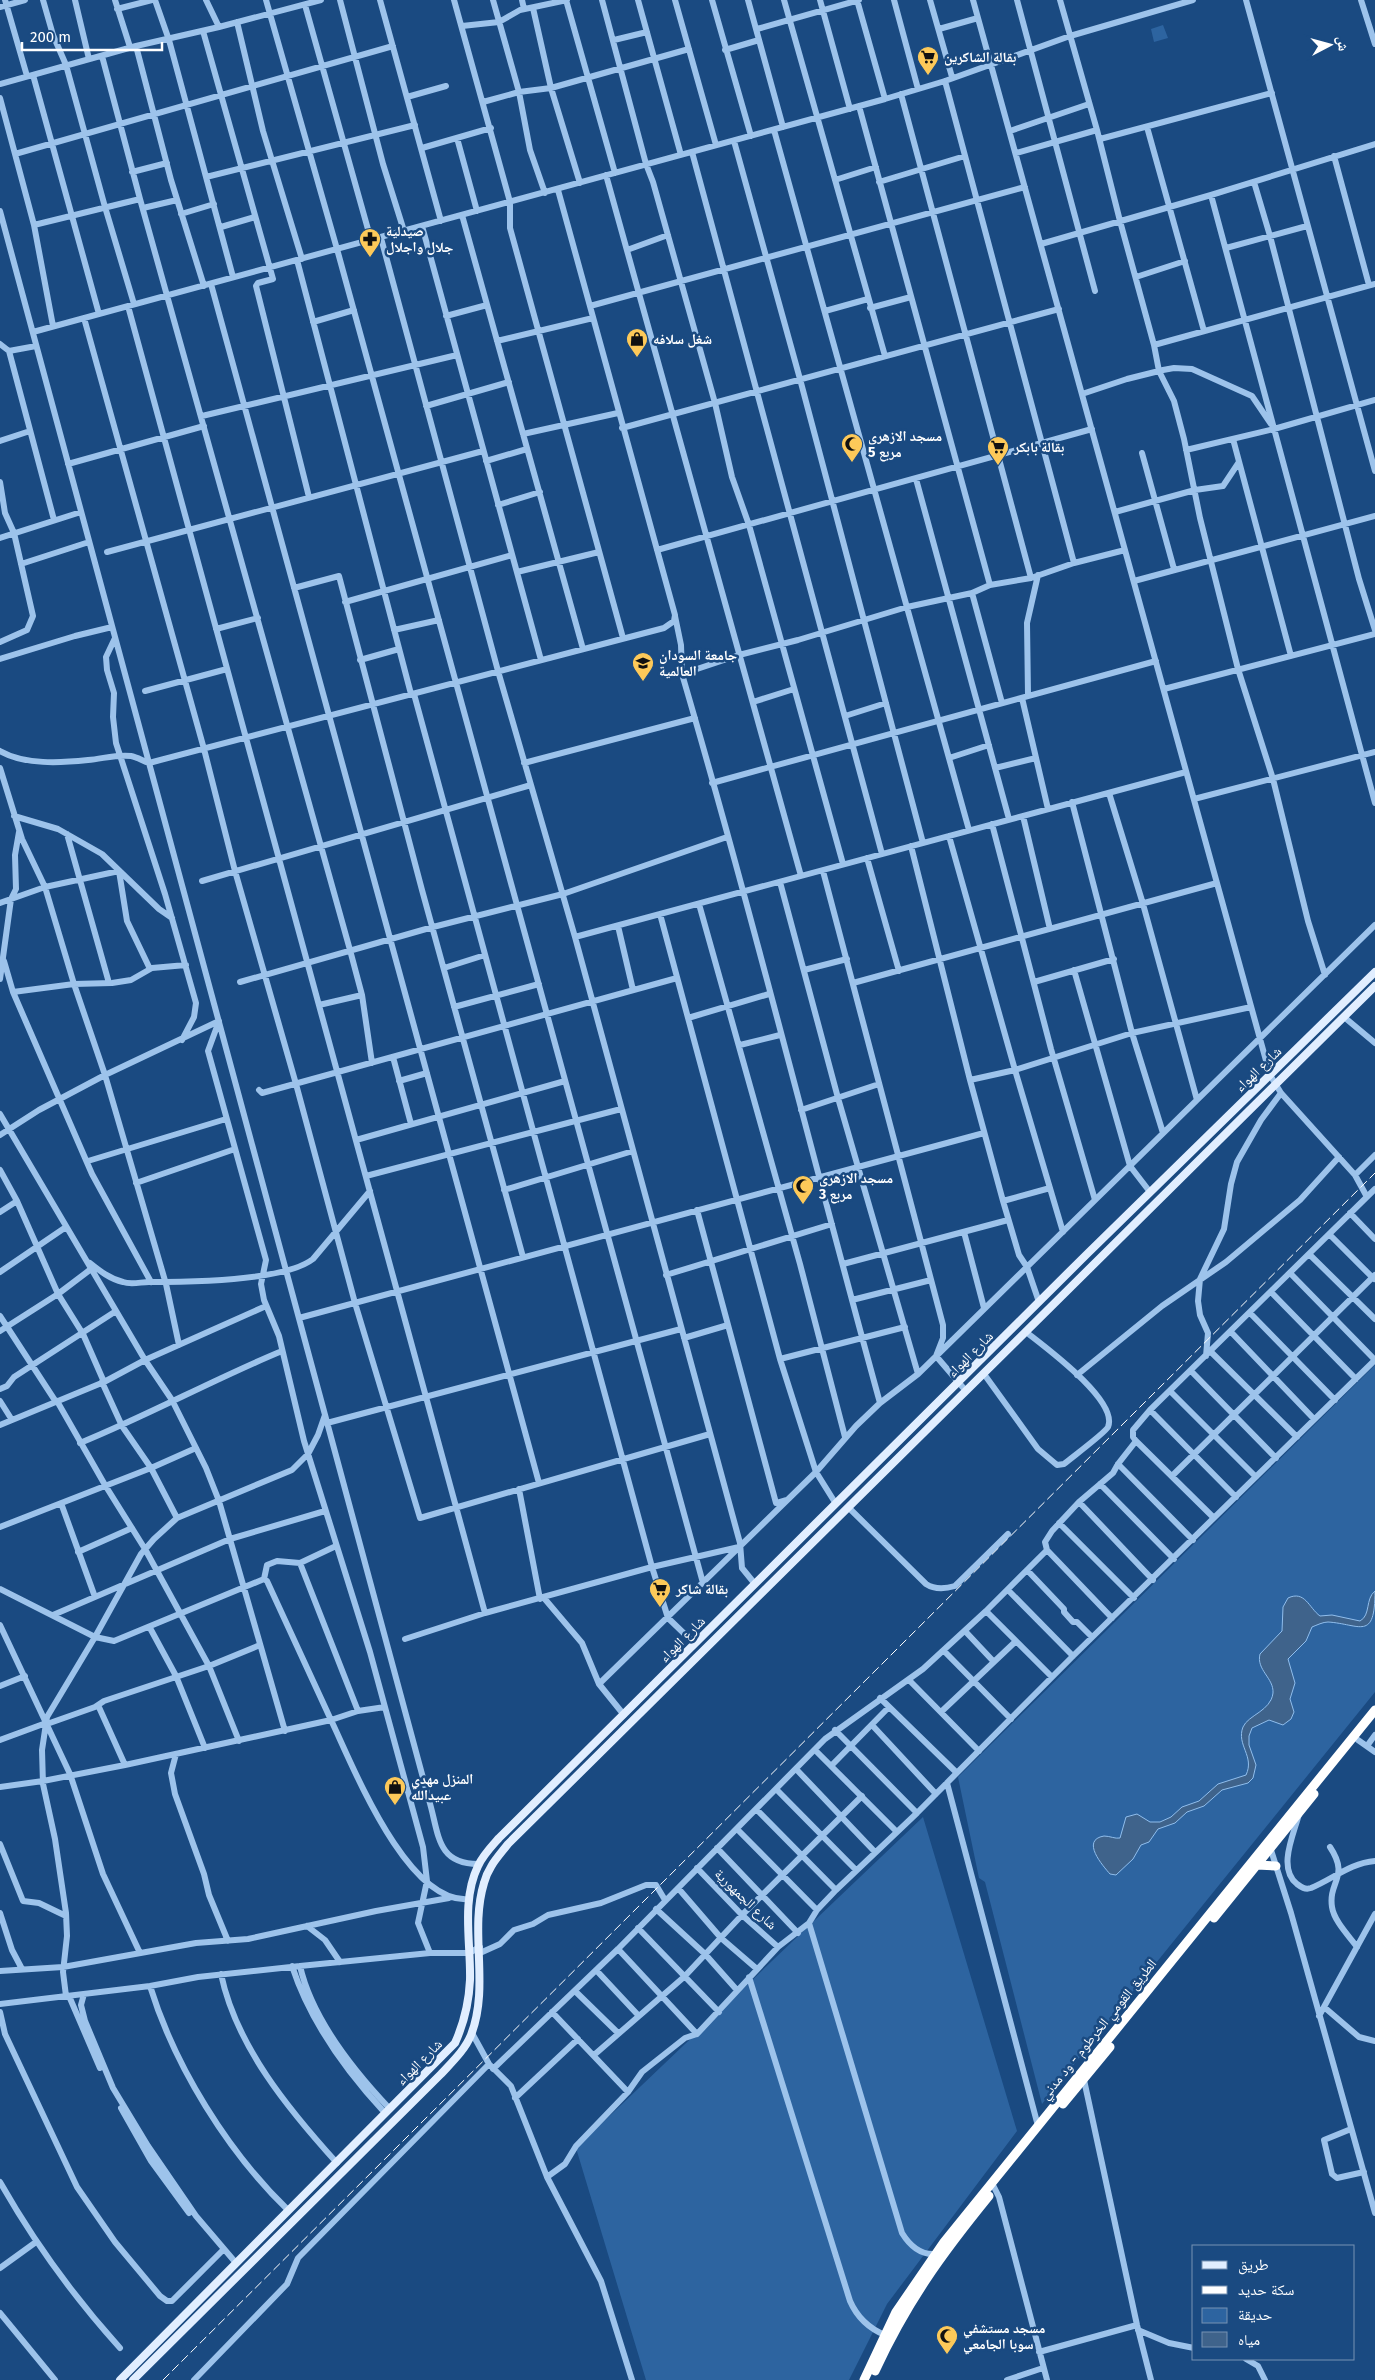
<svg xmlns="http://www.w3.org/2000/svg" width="1375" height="2380" viewBox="0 0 1375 2380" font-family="'Fira Sans','Noto Naskh Arabic',sans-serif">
  <rect width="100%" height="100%" fill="#1a4a81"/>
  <path fill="#2d64a0" d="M1163,25l5,13 -14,4 -3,-13z
    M1375,1365v327l-333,412 -57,-222 -6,-4 -21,-101z
    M923,1817l94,314 -130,173 -38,76h-203l-70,-232z"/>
  <path fill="#3f638b" stroke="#90beed" d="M1375,1591c0,51 -15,33 -47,31 -5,0 -11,3 -16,5l-6,14 -18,18 7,24 -5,16 4,13 -3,7 -8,6 -14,-5 -17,8 -3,8v9l7,20 -3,13 -5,5 -26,7 -18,16 -17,6 -12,11 -17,6 -9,13 -8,3 -8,14 -17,16 -6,-1c-7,-8 -30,-34 -6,-38 6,0 11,3 16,2l6,-21 11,-3 13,8h10l11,-5 11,-10 17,-6 19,-17 28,-9c9,-19 -10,-30 -3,-48 5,-12 28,-16 30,-34 1,-15 -17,-23 -13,-39l22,-23 1,-24 5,-9c17,-8 21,10 32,18l12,-1 28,6c11,-6 5,-22 15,-30z"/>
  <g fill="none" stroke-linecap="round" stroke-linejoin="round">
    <path stroke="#9dc3eb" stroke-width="6" d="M5,0l22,76
      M43,0l10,35 13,30 39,142 29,97
      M75,0l14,59
      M115,0l15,47
      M155,0l14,40 37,137
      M206,0l13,27
      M266,0l71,249 366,1334
      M340,0l43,164 21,67
      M380,0l61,221
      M454,0l56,202v26l113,410
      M493,0l26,92 11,58 15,43
      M522,0l2,9
      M566,0l49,173
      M602,0l44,164 7,18 62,221 17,74 17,48 94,339
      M638,0l43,155
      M675,0l41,145
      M712,0l39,136
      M748,0l35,127
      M784,0l101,356
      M820,0l30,109
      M857,0l28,99
      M894,0l24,89
      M930,0l22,77
      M973,0l297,1075 11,18 74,82 12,22
      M1017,0l78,291
      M1060,0l37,130 23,91 34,124 5,26 15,30 10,38 16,79 38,151 35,110 35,142 17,54
      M1246,0l129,471
      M1361,0l14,44
      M305,5l66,235
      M0,7l25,-7
      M533,8l18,80 29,95
      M117,9l35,-9
      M237,22l26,109 39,128
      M462,26l37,-4 21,-12 47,-10
      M757,29l102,-29
      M939,29l39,-11
      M203,31l70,248 -15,4 -2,3 53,211
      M614,40l33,-8
      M136,46l35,134 33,106
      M725,50l34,-10
      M102,56l38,143 210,751 12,45 10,68
      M33,75l66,239
      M945,81l129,482
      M0,84l136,-38 83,-19 102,-27
      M901,94l130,484
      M407,97l39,-11
      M0,98l34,127 19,101
      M483,102l36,-10 32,-4 138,-39
      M859,106l131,479
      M1147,127l57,204
      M774,130l195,700
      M1010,131l79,-27
      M457,138l20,73
      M1100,139l172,-46
      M734,141l66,238 123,464
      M422,148l69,-20
      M692,152l190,702
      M1016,153l81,-23
      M15,154l378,-108
      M1334,156l35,129
      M132,172l35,-9
      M606,175l195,701
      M835,180l41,-13
      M879,182l86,-26
      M1254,182l16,54 89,343 16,51
      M1211,195l164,608
      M143,208l34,-8
      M0,211l429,1589c10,33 7,64 49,64
      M181,214l33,-10
      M462,215l121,434
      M34,225l106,-26
      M422,226l119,434
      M221,227l34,-10
      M381,238l117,433 77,266 165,606 2,25 13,16
      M1041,244l170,-49 164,-51
      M1226,248l81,-22
      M627,250l41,-15
      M297,260l114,434
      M233,277l-27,-100 209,-52
      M1136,277l49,-16
      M211,284l328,1199
      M128,306l357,1307
      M590,306l435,-119
      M870,308l41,-11
      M825,311l43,-12
      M446,316l41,-11
      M84,318l120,431 31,122 61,213 59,219 65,215 290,-84
      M313,322l41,-12
      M33,332l852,-233 60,-18 125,-45 123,-36
      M497,341l96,-23
      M0,344l9,7 45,169
      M1154,345l221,-61
      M9,351l27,-5
      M1082,394l45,-15 36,-9 11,-2 18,1 60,27 19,28
      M426,406l83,-24
      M202,416l255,-61
      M622,428l437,-119
      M523,434l95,-21
      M1233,439l58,217
      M0,441l30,-10
      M1186,450l88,-21 101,-29
      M1142,453l32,116
      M486,461l41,-12
      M68,464l136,-38
      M916,479l93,340
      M0,482l5,31 9,20 19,83 -6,14 -27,12
      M498,505l42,-13
      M1115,512l80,-22 28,-4 16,-24
      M0,538l81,-26
      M657,550l435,-121
      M107,552l376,-101
      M21,564l68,-22
      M517,572l82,-20
      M1134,581l241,-65
      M294,588l45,-12 83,314 101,367
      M972,593l30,110
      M345,602l167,-47
      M675,616l6,29 1,29c71,242 131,486 198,729
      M216,629l42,-11
      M394,630l45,-10
      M115,638l-9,19 1,13 7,23 -1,24 3,26 49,151 31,109 -2,14 -12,23
      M0,659l75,-23 37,-9
      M360,660l39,-11
      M682,674l57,-19 59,-15 109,-33 65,-14 18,-8 41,-7 43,-15 51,-13
      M1164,689l211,-55
      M145,691l82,-22
      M414,694l238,873 16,51 27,26
      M1028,695l-1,-72 11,-48
      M1022,698l26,111
      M753,702l41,-13
      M845,716l41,-13
      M0,751c25,14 60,12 88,9 14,-1 29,-6 43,-4 6,1 12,5 18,7l515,-135 10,-7 1,-6 -117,-425
      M949,758l40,-13
      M524,763l171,-45
      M0,768l22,71 23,48 29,97 31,91 61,209 13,61
      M995,768l41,-10
      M712,783l444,-122
      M1109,793l34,111 54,196
      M1194,799l181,-47
      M1072,802l60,231 31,100
      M14,816l44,13 44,25 57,55 13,9
      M1023,816l27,113
      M992,824l59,225 44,151
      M67,834l42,149
      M949,836l66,234 48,162
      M911,846l59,234 33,121 16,54 8,12 12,35
      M867,858l32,113
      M823,871l120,454v13l-7,18 30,35
      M202,881l329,-96
      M780,882l58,216 80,276
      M0,903l45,-16 74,-16 8,50 23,48
      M699,904l101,360 45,173
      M660,914l120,445 36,113 20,32
      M618,926l15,64
      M575,937l611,-165
      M4,961l9,31 79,182 59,108
      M444,968l41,-13
      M804,970l43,-11
      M1074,970l56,196 20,26
      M0,979l11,-80 5,-10 -1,-34 4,-23
      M240,982l193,-55 130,-33 164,-57
      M1034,982l80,-23
      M853,983l364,-100
      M13,992l61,-8 38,-1 19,-3 21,-12 34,-3
      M319,1005l43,-10
      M454,1007l85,-23
      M1344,1017l31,26
      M688,1018l81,-24
      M219,1021l-11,30 58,209 -5,24 3,16 15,36 25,105 66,211 53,195 4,34 -9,42 12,30
      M740,1045l40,-10
      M393,1057l18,67
      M970,1080l45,-10 117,-37 119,-26
      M399,1081l28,-8
      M259,1090l3,3 415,-115
      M801,1110l78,-26
      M0,1114l145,246 27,40 34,68 13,33 66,230
      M0,1135l39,-25 66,-35 114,-54
      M356,1140l209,-59
      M88,1161l138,-42
      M0,1170l17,31 41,93 25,40 21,48
      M1355,1175l20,-20
      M366,1176l255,-67
      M136,1183l99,-34
      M504,1190l129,-39
      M1003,1201l47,-13
      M697,1210l79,293 10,-3
      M0,1212l17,-11
      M1350,1213l25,26
      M964,1232l20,76
      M1329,1234l45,45
      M1309,1254l66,65
      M90,1263c10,8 20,16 33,19 8,3 18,0 26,0 37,0 136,-1 164,-23l57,-68
      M843,1264l165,-44
      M0,1272l66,-45
      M1290,1273l85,87
      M666,1275l166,-51
      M1271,1292l85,87
      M852,1300l79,-20
      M1250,1313l85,87
      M0,1316l56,86
      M299,1318l685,-185
      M0,1331l58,-37 33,-25
      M1231,1332l83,87
      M684,1338l44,-13
      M1210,1351l87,86
      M1206,1356l2,-23 -8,-18 -2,-14 2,-22 24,-50 7,-45 6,-22 24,-42 20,-27
      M780,1359l125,-32
      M1191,1371l85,87
      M984,1374l54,75 19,16 7,-1c7,-6 41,-31 44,-37 11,-26 -63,-80 -82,-95
      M1077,1375l85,-69 64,-44 74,-62 39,-43
      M102,1382l20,44 29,42 26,50
      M0,1389l7,-3 7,-9 102,-66
      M1170,1391l86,86
      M0,1401l12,19
      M57,1401l48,84 40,64 64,117 30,75
      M1150,1410l86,87
      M327,1423l354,-94
      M0,1425l104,-43 41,-22 121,-54
      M80,1443c69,-28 134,-64 202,-92
      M1118,1464l75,76
      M1172,1476l203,-201
      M1100,1484l74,75
      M519,1489l21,110
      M1079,1502l74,78
      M61,1503l34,94
      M848,1507l78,77c9,6 19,5 29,2l53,-52
      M1214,1518l-78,-77 -3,-4v-7l17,-20 225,-221
      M1059,1523l75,75
      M0,1527l151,-59 45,-20
      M78,1552l54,-24
      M300,1563l58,148
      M1027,1570l37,39v3l9,10h4l15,15
      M264,1579l3,-14 10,-4 23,2 36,-17
      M0,1589l95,48 19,4 150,-62 3,2 64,139 27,-9 27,-4
      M1008,1590l65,66
      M544,1598l38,45 17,41 25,31
      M986,1611l66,66
      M53,1615l177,-76 95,-28
      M1112,1618l-65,-68 -2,-8 7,-11 27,-29 34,-29 5,-9 18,-23
      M0,1625l70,149 33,100 37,79
      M150,1628l26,48 29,72
      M965,1631l29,31
      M405,1639l80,-26 167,-46 87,-20
      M944,1651l67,68
      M909,1680l70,71
      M599,1684l217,-212 40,-46 24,-23 38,-29 457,-449
      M0,1686l25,-10
      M880,1698l77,75
      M98,1705l27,60
      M941,1712l74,-70
      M47,1724l48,-17 9,-6 105,-35 51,-21
      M872,1725l64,69
      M835,1730l82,83
      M0,1740l46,-17
      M1358,1740l17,12
      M1367,1746l8,-11
      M815,1750l82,82
      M176,1754l-5,19 4,21 29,80 5,21 19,46
      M831,1766l58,-59
      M796,1769l79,83
      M947,1783l91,343
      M0,1787l43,-6 82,-16 206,-45c22,46 76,185 138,179
      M776,1789l80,81
      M756,1809l80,81
      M1299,1814c-5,20 -22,54 -2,70 4,3 8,6 14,4 22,-9 39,-25 64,-27
      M737,1829l80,81
      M0,1844l23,57 16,2 27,13
      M1270,1847l21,66 84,300
      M1330,1847c20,30 -2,34 2,60 2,14 17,29 25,40
      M717,1848l81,85
      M697,1868l45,47 36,32
      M678,1888l43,50 36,31
      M656,1909l49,45 31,35
      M0,1913l12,37 10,19
      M809,1923l93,310c8,13 18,22 33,21
      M307,1926l18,14 15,22
      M638,1928l81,84
      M618,1949l79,85
      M480,1953l20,-9 14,-14 19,-6 15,-9 53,-12 45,-18h10l9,15
      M292,1966c18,55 54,105 93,147
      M300,1966c12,53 53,104 90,143
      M596,1970l42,45
      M0,1971l63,-4 133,-24 52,-4 128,-28 73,-13
      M221,1974c15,72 68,136 116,189
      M749,1977l101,324c7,16 18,27 35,34
      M150,1986c25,81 78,166 138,224
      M575,1991l43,42
      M84,1994l-3,11 4,16 28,67 35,58 48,70 40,47
      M66,1996l-3,-24 4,-36 -1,-23 -11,-74 -12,-55 -1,-34 5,-33 48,-80 46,-83 13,-15 23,-21 115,-48 16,-16 10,-19 7,-20
      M69,1996l31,72
      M0,2004l150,-18 48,-9 102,-11 130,-13h39l11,-6
      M1324,2007l35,30 16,4
      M0,2012l5,22 72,153 38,55 45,54 7,5h5l52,-52
      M552,2012l76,80
      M1319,2016l56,-102
      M472,2033l17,31 22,22 36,91 54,104 31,99
      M594,2055l90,-78 58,-62 120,-119
      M493,2069l125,-120 207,-210 98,-70 63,-58 61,-61
      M1084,2080l53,245 14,55
      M515,2098l63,-59
      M121,2108l30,53 38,52
      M1351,2129l-27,11 8,34 5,4 27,-6
      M547,2177l18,-13 11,-18 52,-54 14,-20 43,-34 12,-4 81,-87 31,-24 8,-13 19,-20 81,-77 156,-157 302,-296
      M0,2182c34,60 74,115 120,166
      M992,2183l7,14 48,183
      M0,2268l36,-26
      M0,2313l55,67
      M1138,2330l31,13 25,5
      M1039,2352l98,-27
      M1246,2359l12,7 7,14
      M194,2380l93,-96 11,-26 191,-194
      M1007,2380l36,-12"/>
    <path stroke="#e1eeff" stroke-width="8" d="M120,2380l335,-337c9,-20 14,-41 15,-63 1,-37 -9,-79 8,-114 5,-11 13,-19 21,-28l587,-583 289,-283
      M133,2380l308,-306c11,-12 24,-24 30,-39 19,-49 -2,-103 13,-152 4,-16 14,-26 24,-39l867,-858"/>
    <path stroke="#fff" stroke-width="9" d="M1257,1865l19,1
      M1214,1918l100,-124
      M1063,2104l47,-57
      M875,2371c32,-69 66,-116 114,-175
      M864,2380l32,-68 48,-70 431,-532"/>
    <path stroke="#fff" stroke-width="1" stroke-dasharray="9 4" stroke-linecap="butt" d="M163,2380l1212,-1207"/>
  </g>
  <defs>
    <g id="supermarket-pin" transform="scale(1.125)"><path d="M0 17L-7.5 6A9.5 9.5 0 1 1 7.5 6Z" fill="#fdc959" stroke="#1a4a81"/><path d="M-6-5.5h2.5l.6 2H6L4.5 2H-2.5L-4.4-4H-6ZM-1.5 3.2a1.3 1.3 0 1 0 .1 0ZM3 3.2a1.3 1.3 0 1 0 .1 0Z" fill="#111"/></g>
    <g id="pharmacy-pin" transform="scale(1.125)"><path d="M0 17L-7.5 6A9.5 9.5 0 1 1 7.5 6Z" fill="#fdc959" stroke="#1a4a81"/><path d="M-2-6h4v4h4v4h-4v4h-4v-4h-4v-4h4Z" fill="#111"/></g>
    <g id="shop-pin" transform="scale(1.125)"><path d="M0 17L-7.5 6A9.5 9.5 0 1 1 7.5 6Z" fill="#fdc959" stroke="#1a4a81"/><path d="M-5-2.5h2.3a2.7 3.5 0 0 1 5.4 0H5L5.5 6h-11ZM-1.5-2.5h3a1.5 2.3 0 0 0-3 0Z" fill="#111"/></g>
    <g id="mosque-pin" transform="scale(1.125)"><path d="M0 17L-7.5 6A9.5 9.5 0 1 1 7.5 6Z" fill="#fdc959" stroke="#1a4a81"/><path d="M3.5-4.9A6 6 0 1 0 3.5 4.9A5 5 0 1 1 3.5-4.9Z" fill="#111"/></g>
    <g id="university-pin" transform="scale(1.125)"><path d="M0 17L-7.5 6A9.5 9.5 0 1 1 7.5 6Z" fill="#fdc959" stroke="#1a4a81"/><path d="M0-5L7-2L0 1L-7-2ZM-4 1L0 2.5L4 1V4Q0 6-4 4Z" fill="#111"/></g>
  </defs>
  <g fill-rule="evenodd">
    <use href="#supermarket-pin" x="928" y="57"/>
    <use href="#pharmacy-pin" x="370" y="239"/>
    <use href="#shop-pin" x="637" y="339"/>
    <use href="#mosque-pin" x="852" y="444"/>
    <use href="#supermarket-pin" x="998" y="447"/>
    <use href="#university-pin" x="643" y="663"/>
    <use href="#mosque-pin" x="803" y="1186"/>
    <use href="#supermarket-pin" x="660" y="1589"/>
    <use href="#shop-pin" x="395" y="1787"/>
    <use href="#mosque-pin" x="947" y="2336"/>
  </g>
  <g text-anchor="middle" stroke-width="5" stroke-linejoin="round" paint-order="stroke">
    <g font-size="14" font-weight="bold" fill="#fff" stroke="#1a4a81" text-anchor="start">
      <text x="944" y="62">بقالة الشاكرين</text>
      <text x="386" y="236">صيدلية<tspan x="386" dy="16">جلال واجلال</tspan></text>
      <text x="653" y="344">شغل سلافه</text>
      <text x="868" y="441">مسجد الازهري<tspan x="868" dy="16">مربع 5</tspan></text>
      <text x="1014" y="452">بقالة بابكر</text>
      <text x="659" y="660">جامعة السودان<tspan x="659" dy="16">العالمية</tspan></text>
      <text x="819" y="1183">مسجد الازهري<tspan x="819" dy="16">مربع 3</tspan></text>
      <text x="676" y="1594">بقالة شاكر</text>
      <text x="411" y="1784">المنزل مهدي<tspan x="411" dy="16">عبيدالله</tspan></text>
      <text x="963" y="2333">مسجد مستشفي<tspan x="963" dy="16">سوبا الجامعي</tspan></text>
    </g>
    <g font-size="14" fill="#fff" stroke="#1a4a81">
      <text transform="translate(1258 1069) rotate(-44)" y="5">شارع الهواء</text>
      <text transform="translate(970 1354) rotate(-45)" y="5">شارع الهواء</text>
      <text transform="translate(682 1639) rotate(-45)" y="5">شارع الهواء</text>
      <text transform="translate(746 1899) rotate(44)" y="5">شارع الجمهورية</text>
      <text transform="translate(1098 2029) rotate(-51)" y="5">الطريق القومي الخرطوم - ود مدني</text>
      <text transform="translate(419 2062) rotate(-45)" y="5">شارع الهواء</text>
    </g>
  </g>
  <rect x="1192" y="2245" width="162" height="115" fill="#1a4a81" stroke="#7692b3"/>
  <rect x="1202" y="2261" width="25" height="8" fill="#e1eeff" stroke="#7692b3"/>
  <text x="1238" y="2270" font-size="15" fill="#ffffff">طريق</text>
  <rect x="1202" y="2286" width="25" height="8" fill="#ffffff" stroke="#7692b3"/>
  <text x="1238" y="2295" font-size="15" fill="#ffffff">سكة حديد</text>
  <rect x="1202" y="2308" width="25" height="15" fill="#2d64a0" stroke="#7692b3"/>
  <text x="1238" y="2320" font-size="15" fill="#ffffff">حديقة</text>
  <rect x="1202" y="2332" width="25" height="15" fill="#3f638b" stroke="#7692b3"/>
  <text x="1238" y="2345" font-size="15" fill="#ffffff">مياه</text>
  <g transform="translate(1330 45) rotate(84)" stroke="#1a4a81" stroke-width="4" paint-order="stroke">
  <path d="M0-4L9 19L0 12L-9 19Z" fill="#ffffff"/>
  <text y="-8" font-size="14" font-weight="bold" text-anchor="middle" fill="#ffffff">ش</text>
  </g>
  <path d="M22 42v8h140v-8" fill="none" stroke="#ffffff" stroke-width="2.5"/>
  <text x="30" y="42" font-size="15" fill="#ffffff" stroke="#1a4a81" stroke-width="4" paint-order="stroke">200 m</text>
</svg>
